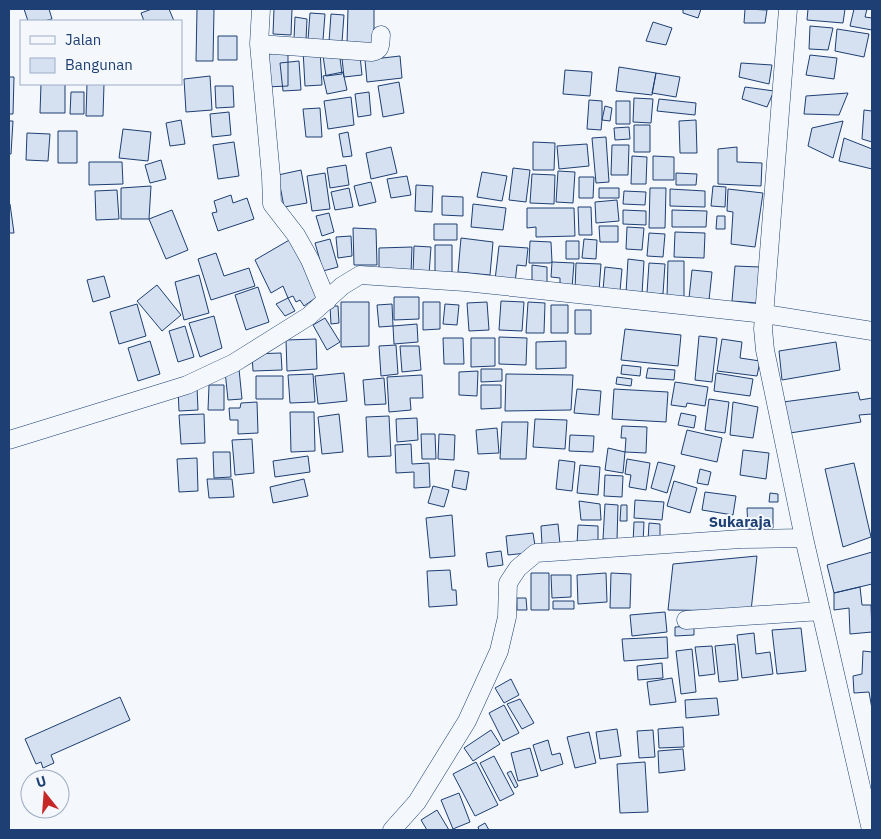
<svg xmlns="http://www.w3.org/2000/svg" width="881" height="839" viewBox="0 0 881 839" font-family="'IBM Plex Sans',sans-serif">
  <rect width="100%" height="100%" fill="#f4f7fb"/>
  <path fill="#d5e0f0" stroke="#1d3f73" d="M24,9h25l3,10 -8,2h-16z
    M152,9h17l5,12h-30l-3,-8z
    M197,9h17l-1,52h-17z
    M274,9h18l-1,26 -18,-1z
    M348,9h26v35h-27z
    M683,9h18l-3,9 -15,-5z
    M745,9l22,1 -2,13h-21z
    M808,9h37l-2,14 -36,-3z
    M854,9h13l-2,8 7,1v12l-22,-4z
    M310,13l15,1 -2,26h-15z
    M331,14l13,1 -2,27h-13z
    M295,17l12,2 -1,21 -12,-1z
    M653,22l19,6 -6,17 -20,-4z
    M810,26l23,2 -5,22 -19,-1z
    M837,29l32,5 -5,23 -29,-6z
    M218,36h19v24h-19z
    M303,50h17l2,35 -17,1z
    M264,53h24v33l-23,1z
    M810,55l27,3 -3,21 -28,-4z
    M323,56l17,2 2,16 -16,2z
    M360,56l2,19 -18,2 -2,-19z
    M400,56l2,22 -35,4 -2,-22z
    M299,61l2,29 -18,1 -3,-28z
    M741,63l31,2 -3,19 -30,-7z
    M619,67l37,6 -4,22 -36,-4z
    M565,70l27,2 -2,24 -27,-2z
    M343,72l4,18 -20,4 -4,-18z
    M656,73l24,4 -4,20 -24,-4z
    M210,76l2,34 -26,2 -2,-33z
    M9,77h5l-1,37h-4z
    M399,82l5,31 -21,4 -5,-31z
    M41,84h24v29h-25z
    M87,84h17l-1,32h-17z
    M215,86h18l1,21 -18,1z
    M745,87l29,4 -7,16 -25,-8z
    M71,92h13v22h-14z
    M369,92l2,23 -13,2 -3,-23z
    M848,93l-9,22 -35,-1 2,-18z
    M351,97l3,28 -26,4 -4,-28z
    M634,98l19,1 -2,24 -18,-1z
    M659,99l37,4 -1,12 -38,-4z
    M589,100l13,1v19l-1,10 -14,-1z
    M616,101h14v23h-14z
    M605,106l7,2 -2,13 -8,-1z
    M320,108l2,29h-16l-3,-28z
    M864,110l8,1v31l-10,-3z
    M229,112l2,23 -19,2 -2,-23z
    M181,120l4,24 -15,2 -4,-23z
    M696,120l1,33h-17l-1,-32z
    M9,121h4l-2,33h-2z
    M843,121l-10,37 -25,-12 4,-18z
    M634,125h16v27h-16z
    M629,127l1,12 -15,1 -1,-12z
    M123,129l28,3 -3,29 -29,-3z
    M58,131h19v32h-19z
    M348,132l4,24 -9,1 -4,-23z
    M27,133l23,1 -2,27 -22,-1z
    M606,137l3,45 -13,1 -4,-45z
    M844,138l28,11v20l-33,-8z
    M234,142l5,34 -21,3 -5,-34z
    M533,142l22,1 -1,27h-21z
    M587,144l2,22 -30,3 -2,-23z
    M612,145h17l-1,30h-17z
    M391,147l6,26 -26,6 -5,-26z
    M737,147v15l25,1 -1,23 -43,-2v-35z
    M632,156l15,1 -1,27h-15z
    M653,156l21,1v23h-21z
    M161,160l5,19 -16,4 -5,-18z
    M89,162h33l1,22 -34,1z
    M346,165l3,20 -19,3 -3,-20z
    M513,168l17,2 -4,32 -17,-2z
    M301,170l6,33 -23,4 -6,-32z
    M558,171l17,1 -2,31 -17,-1z
    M482,172l25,4 -5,25 -25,-4z
    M325,173l5,36 -18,2 -5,-35z
    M676,173l21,1 -1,11h-20z
    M532,174l23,1 -1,29 -24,-1z
    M407,176l4,19 -20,3 -4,-19z
    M579,177h15l-1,21h-14z
    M371,182l5,20 -17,4 -5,-20z
    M416,185l17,1 -1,26 -17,-1z
    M151,186l-2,33h-28v-31z
    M713,186l13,1 -1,20 -14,-1z
    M349,188l4,19 -18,3 -4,-18z
    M599,188h20v10h-20z
    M650,188h16l-1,40h-16z
    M670,189l35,2v16l-35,-1z
    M728,189l35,4 -8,54 -24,-3 2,-32 -6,-1z
    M117,190l2,29 -23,1 -1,-29z
    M624,191l22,1 -1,13 -22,-1z
    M231,195l2,8 14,-5 7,21 -36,12 -6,-18 5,-1 -3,-11z
    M442,196l21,1v19l-21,-1z
    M617,200l2,21 -23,2 -1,-21z
    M9,204h1l4,29h-5z
    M473,204l33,4 -3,22 -32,-3z
    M578,207h13l1,28h-13z
    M527,208h47l1,28 -39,1v-10l-9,1z
    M172,210l16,40 -22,9 -17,-40z
    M623,210l23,1v14l-23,-1z
    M672,210l35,1 -1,16h-34z
    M329,213l5,19 -12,4 -6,-20z
    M717,216h8v13h-9z
    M434,224h23v16h-23z
    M599,226h19v16h-18z
    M627,227l17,1 -2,22 -16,-1z
    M353,228l23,1 1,36h-23z
    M675,232l30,1 -1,25 -30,-1z
    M649,233l16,1 -2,23 -16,-1z
    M351,236l1,20 -14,2 -2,-21z
    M461,238l32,4 -3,33 -32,-3z
    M291,239l26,58 -13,9 -4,-6 -4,2 -3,-6 -5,2 -5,-12 -12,7 -16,-33z
    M330,239l8,28 -15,4 -8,-28z
    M584,239l13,1 -1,19 -14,-1z
    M530,241l21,1 1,20 -2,1h-21z
    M566,241h13v18h-13z
    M435,245h17v31h-17z
    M414,246l17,1 -2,28 -16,-1z
    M499,246l29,2 -2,18 -9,-1 -2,18 -20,-3z
    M412,247l-1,26 -32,-2v-23z
    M216,253l8,23 25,-8 6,18 -44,14 -13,-41z
    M628,259l16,2 -2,33 -16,-1z
    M668,261h16v37l-17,-1z
    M552,262l22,1 -2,25 -12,-1v-9l-9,-1z
    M576,263l25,1 -2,27 -24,-1z
    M649,263l16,1 -2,30 -16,-1z
    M532,265l15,2v17h-15z
    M735,266l25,1 -3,36 -25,-2z
    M605,267l17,2 -2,22 -17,-1z
    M692,270l20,2 -3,28 -20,-2z
    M199,275l10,38 -25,7 -9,-38z
    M104,276l6,21 -17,5 -6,-22z
    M157,285l24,30 -19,16 -25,-30z
    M258,287l11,35 -23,8 -11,-35z
    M394,297h25v22l-25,1z
    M288,298l7,13 -10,5 -9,-12z
    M501,301l23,1 -2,29 -23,-1z
    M341,302h28v44l-28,1z
    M423,302h17v27l-17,1z
    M487,302l2,28 -20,1 -2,-28z
    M528,302l17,1 -1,30h-18z
    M137,304l9,32 -27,8 -9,-32z
    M392,304l1,22 -14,1 -2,-22z
    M445,304l14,1 -2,20 -14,-1z
    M551,305h17v28h-17z
    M330,306h8l1,17 -8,1z
    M575,310h16v24h-16z
    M214,316l8,32 -22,9 -11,-34z
    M325,318l15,24 -13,8 -14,-25z
    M417,324l1,18 -24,2 -1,-18z
    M185,326l9,31 -16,5 -9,-31z
    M625,329l56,6 -3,31 -57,-6z
    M699,336l18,2 -5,44 -17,-2z
    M499,337l28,1 -1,27 -27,-1z
    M443,338h20l1,26h-20z
    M471,338h24v28l-24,1z
    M316,339l1,30 -30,2 -1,-31z
    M722,339l20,3 -2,16 20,3 -3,15 -40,-5z
    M150,341l10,33 -22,7 -10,-33z
    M566,341v27l-30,1v-27z
    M836,342l4,28 -58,10 -3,-29z
    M396,345l2,29 -17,2 -2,-30z
    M400,346h19l2,24 -19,2z
    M281,353l1,17 -29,1 -1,-17z
    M622,365l19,2 -1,9 -19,-2z
    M648,368l27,2 -1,10 -28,-2z
    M239,369l3,30 -14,1 -3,-29z
    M481,369h21v12l-21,1z
    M478,371l-1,25 -18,-1v-23z
    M344,373l3,28 -29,3 -3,-28z
    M716,373l37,6 -3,17 -36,-5z
    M313,374l2,28 -25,1 -2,-28z
    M506,374l67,1 -2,35 -66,1z
    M422,375l1,23h-13l1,12 -22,2 -2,-35z
    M256,376h27v23h-27z
    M617,377l15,2 -1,7 -15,-2z
    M384,378l2,26 -21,1 -2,-25z
    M675,382l33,5 -3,19 -18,-3 -1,4 -15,-2z
    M209,385h15v25h-16z
    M481,385h20v23l-20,1z
    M197,387l1,23 -19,1 -1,-23z
    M577,389l24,2 -2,24 -25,-2z
    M614,389l54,3 -2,30 -54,-3z
    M858,392l2,8 12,-2v16l-13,1 2,7 -71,11 -7,-31z
    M709,399l20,3 -4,31 -20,-3z
    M257,402l1,31 -20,1v-14h-8l-1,-12h11l1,-5z
    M733,402l25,5 -5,31 -23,-3z
    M290,412h24l1,39 -24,1z
    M681,413l15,3 -2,12 -16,-3z
    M204,414l1,29 -24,1 -2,-29z
    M339,414l4,38 -21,2 -4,-37z
    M389,416l2,40 -23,1 -2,-40z
    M417,418l1,22 -21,2 -1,-23z
    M535,419l32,1 -2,29 -32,-2z
    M502,422h26l-2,37h-26z
    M622,426l25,1 -1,26 -21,-1 1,-14h-5z
    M497,428l2,25 -21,1 -2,-24z
    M687,430l35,8 -5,24 -36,-8z
    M421,434h14l1,25h-14z
    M439,434l16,1 -1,25 -16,-1z
    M570,435l24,1 -1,16 -24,-1z
    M252,439l2,34 -19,2 -3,-35z
    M411,444l1,20 17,-1 1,24 -16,1v-16l-18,1 -1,-28z
    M608,448l17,4 -2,21 -18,-3z
    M743,450l26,3 -3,26 -26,-4z
    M213,452h17l1,25 -17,1z
    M308,456l2,16 -35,5 -2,-16z
    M197,458l1,33 -19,1 -2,-33z
    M627,459l23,4 -4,27 -17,-3 2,-12 -6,-1z
    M559,460l16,2 -3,29 -16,-2z
    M658,462l17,4 -8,27 -16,-5z
    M854,463l17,74 -28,10 -18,-78z
    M580,465l20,2 -2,28 -21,-2z
    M700,469l11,3 -3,13 -11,-2z
    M455,470l14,2 -3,18 -14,-3z
    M605,475l18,1 -1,21 -18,-1z
    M207,479h25l2,18 -25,1z
    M304,479l4,17 -35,7 -3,-16z
    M674,481l23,7 -7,25 -23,-7z
    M433,486l16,4 -5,17 -16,-4z
    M705,492l31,4 -3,19 -31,-5z
    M770,493l8,1v8h-9z
    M635,500l29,2 -2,18 -28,-2z
    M579,501l21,3 1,16h-20z
    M605,504l13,1 -1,35 -14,-1z
    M621,505h6v16h-7z
    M747,508h26v20l-25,1z
    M452,515l3,41 -25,2 -4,-40z
    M634,522h10l-1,21h-10z
    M649,523l11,1v17h-12z
    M558,524l2,20 -18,1 -1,-19z
    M578,525l20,1v19h-21z
    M533,533l3,19 -28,3 -2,-19z
    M501,551l2,14 -15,2 -2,-14z
    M872,552v32l-38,9 -7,-28z
    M757,556l-6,55 -83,-1 5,-46z
    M450,570l2,20h4l1,15 -28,2 -2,-36z
    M531,573h18v37h-18z
    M606,573l1,29 -29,2 -1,-29z
    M611,573l20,1 -1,34h-20z
    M551,575h20v22l-19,1z
    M860,587l2,18h9l1,27 -22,2 -1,-26 -15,2v-17z
    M517,598h9l1,12h-10z
    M553,601h21v8h-21z
    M665,612l2,20 -35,4 -2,-21z
    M694,626v9l-19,1v-9z
    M801,628l5,43 -29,3 -5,-44z
    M754,633l2,21 14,-2 3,22 -31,4 -5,-43z
    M667,637l1,21 -44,3 -2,-22z
    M735,644l3,36 -19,2 -4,-36z
    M712,646l3,28 -16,2 -4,-29z
    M692,649l4,43 -15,2 -5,-43z
    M863,651l9,1v57l-3,-17 -15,1 -1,-17 9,-2z
    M662,663l1,15 -25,2 -1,-14z
    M672,678l4,24 -26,3 -3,-23z
    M511,679l8,16 -15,8 -9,-15z
    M120,697l10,23 -79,35 3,8 -11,5 -2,-6 -5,2 -11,-25z
    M717,698l2,17 -33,3 -1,-18z
    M520,699l14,24 -12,6 -15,-25z
    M504,705l15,28 -16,8 -14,-28z
    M683,727l1,20 -25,1 -1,-19z
    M617,729l4,27 -21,3 -4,-27z
    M491,730l9,14 -27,17 -9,-13z
    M653,730l2,27 -16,1 -2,-27z
    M589,732l7,31 -21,5 -8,-31z
    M548,740l4,15 8,-2 3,11 -22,7 -8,-26z
    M530,748l8,28 -20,5 -7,-28z
    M683,749l2,21 -26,3 -1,-22z
    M494,756l20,38 -14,7 -20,-38z
    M476,762l22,43 -23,11 -22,-42z
    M645,762l3,50 -28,1 -3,-49z
    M511,771l7,15 -3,2 -8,-15z
    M459,793l11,29 -17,7 -12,-29z
    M437,810l12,20h-22l-6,-10z
    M485,823l4,7h-10l-1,-3z"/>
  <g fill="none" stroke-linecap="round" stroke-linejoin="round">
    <g stroke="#1d3f73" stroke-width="19">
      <path id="minor" d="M261,9l-2,35 12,132 1,28 24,31 14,25 17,41
        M788,9l-25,320 2,21 39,188 67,292
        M259,44l113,8c10,-2 8,-8 9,-17
        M9,440l178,-55 47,-22 75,-47 33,-30 18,-11 105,7 300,32 107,17
        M686,620l135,-9
        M392,830l25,-28 50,-81 32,-70 8,-34 1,-34 10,-15 18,-15 205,-14 63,-1"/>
    </g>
    <use href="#minor" stroke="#f4f7fb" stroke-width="18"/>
  </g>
  <g text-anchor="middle" stroke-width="4" stroke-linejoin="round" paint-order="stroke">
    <g font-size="15" font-weight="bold" fill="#1d3f73" stroke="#f4f7fb">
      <text x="740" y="527">Sukaraja</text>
    </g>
  </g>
  <rect width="881" height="839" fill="none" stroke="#1d3f73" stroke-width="20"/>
  <rect x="20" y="20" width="162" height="65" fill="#f4f7fb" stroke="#9eadc5"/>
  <rect x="30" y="36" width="25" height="8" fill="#f4f7fb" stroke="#9eadc5"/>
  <text x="65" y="45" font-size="15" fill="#1d3f73">Jalan</text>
  <rect x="30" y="58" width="25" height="15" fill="#d5e0f0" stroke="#9eadc5"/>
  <text x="65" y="70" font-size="15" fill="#1d3f73">Bangunan</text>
  <g transform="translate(45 794) rotate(343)"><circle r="24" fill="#f4f7fb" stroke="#9eadc5"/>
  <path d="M0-4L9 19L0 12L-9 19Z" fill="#c62828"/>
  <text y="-8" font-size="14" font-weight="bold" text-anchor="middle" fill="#1d3f73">U</text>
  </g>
</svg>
